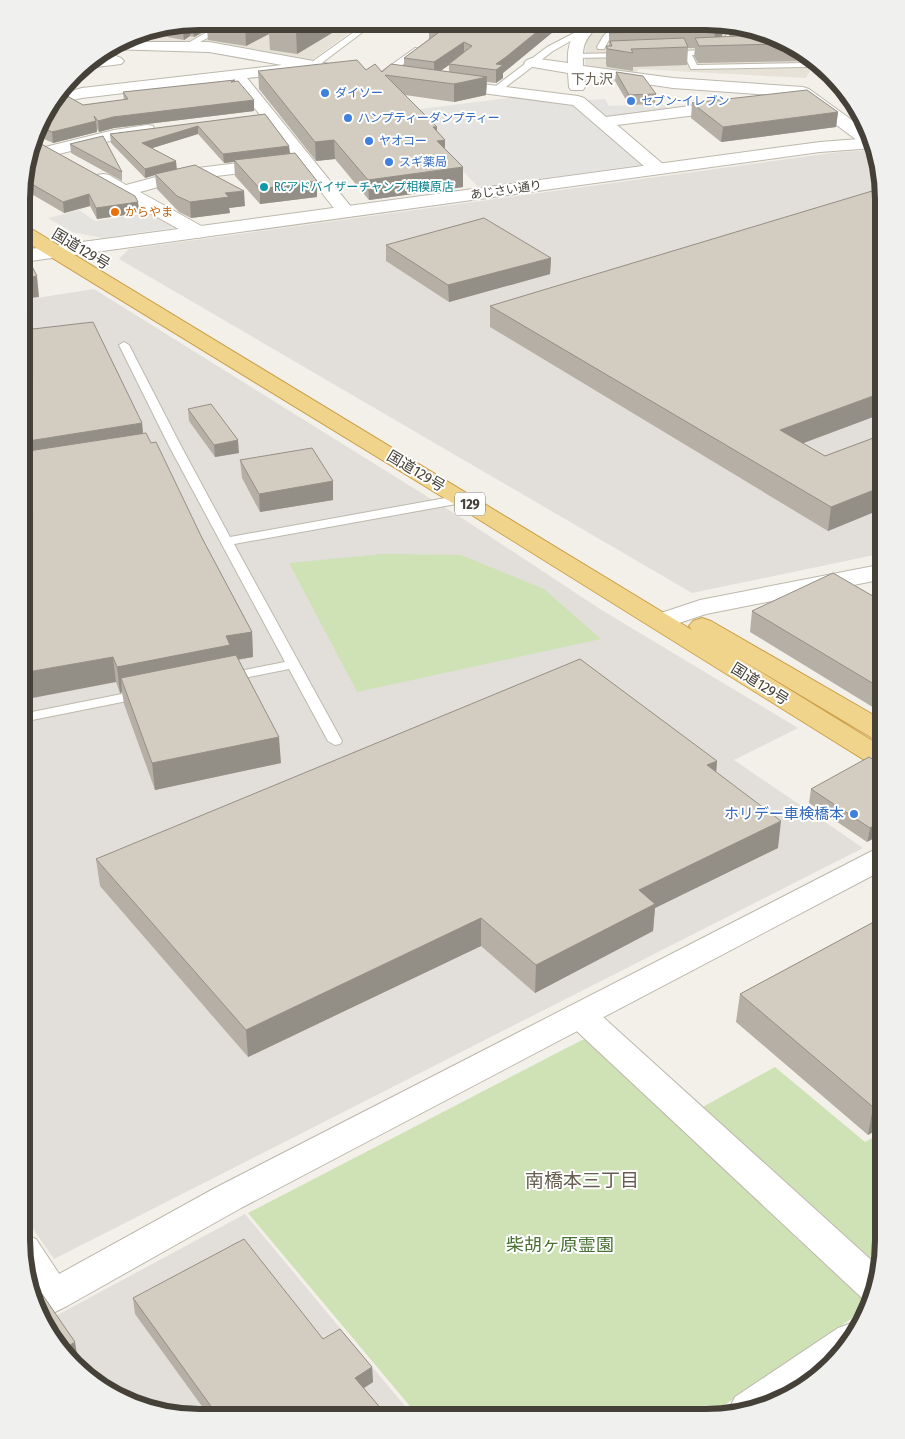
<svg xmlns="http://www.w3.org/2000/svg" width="905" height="1439" viewBox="0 0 905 1439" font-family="'Fira Sans Condensed','Noto Sans JP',sans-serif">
  <rect width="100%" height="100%" fill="#f3f0e9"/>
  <path fill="#e6e2d8" d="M199,21l165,1 -56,41 -97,-18h-96l16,-10z
    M604,22l125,1 85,35 2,3 -10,17 -167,-9 -6,7 -48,-7 1,-28 4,-8z"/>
  <path fill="#e2dfda" d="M874,150l10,49v354l-192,40 -573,-334 10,-10 710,-97z
    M94,289l374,233 132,87 198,119 -64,32 129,88 -809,411 -33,-47 2,-912z
    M245,1214l169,203 -238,-1 -84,-34 -42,-63z"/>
  <path fill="#cee2b6" d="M383,554l78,1 83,34 57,50 -244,53 -68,-129z
    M582,1040h10l277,259 1,7 -165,112 -286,-1 -171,-204z
    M775,1067l90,75 18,-10v120l-5,21 -179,-164z"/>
  <path fill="#e4e3e0" d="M516,97l55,7 71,61 -164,22 -73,-76z
    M605,99l4,7 53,-2 11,7 -67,7 -20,-18z
    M79,210l16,11 58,-9 26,15 -77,11 -30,-6 -24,-14z"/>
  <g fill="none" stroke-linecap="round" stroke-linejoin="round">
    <g stroke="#bdb8ad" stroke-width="2">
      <path id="service" d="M368,22h8l-61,46h-6v-4z
        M623,22l8,1 -21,15 -6,11h-6l-1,-2 7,-12z
        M221,24l7,2 -40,23 -7,-2z
        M734,25l6,2 -19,26 -29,2 5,10 107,-2 2,-2 -4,-6 1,-2 8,3 3,6 -8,5 -112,2h-3l-7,-14 -15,1 -4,-2 4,-2 47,-3z
        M153,31l-32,17 -7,-2 24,-13z
        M576,32l7,2 -30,17 -55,42h-6v-4l55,-42z
        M415,48l7,2 -36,27h-6v-4z
        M623,53h3v4l-50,1 -4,-2 4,-2z
        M124,342l5,3 52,101 49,91 232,-42 6,4 -6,4 -228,41 108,197 -2,3 -5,1 -7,-4 -39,-72 -60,12 -7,-4 7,-4 56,-11 -116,-216 -50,-101z
        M142,690l7,4 -2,3 -125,25v-8z"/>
    </g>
    <g stroke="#bdb8ad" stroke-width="2">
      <path id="minor" d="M584,22h16c-14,19 -18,18 -17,44l90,12 130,9 6,2 62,45 3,14 -8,-1 -67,-50 -126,-9 -89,-13 1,12 -2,3h-12l-2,-3 -1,-14 -41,-7 -3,-3 3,-3 5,-2 36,5c-1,-16 3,-30 16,-41z
        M120,42h89l143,26 2,3 -2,3 -6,2 -51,-9 -1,5 -6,2 -41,4 105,130 3,4 -3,4 -6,1 -6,-1 -39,-50 -118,14 -43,12 65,36 2,4 -2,4 -7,2 -7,-2 -94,-53 -3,-4 3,-4 6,-1 6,1 17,10 56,-15 111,-14 -61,-76 -150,18 -30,6 8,-10 22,-6 200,-23 -73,-13 -101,-3z
        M116,56l5,2 3,3 -3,3 -42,5 13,-10z
        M451,80l127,16 6,2 22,19 122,-16 6,2 2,3 -2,3 -6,2 -111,14 47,40 3,4 -3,4 -6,1 -6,-1 -79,-68 -128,-17 -2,-3 2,-3z
        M147,125l6,1 2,4 -2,4 -39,6 -63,16 -6,-1 -3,-4 3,-4 69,-17z
        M580,1003l12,4 288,261 -8,33 -10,-3 -294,-275 -4,-8 4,-8z
        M23,1234l13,5 37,56 -6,11 -24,12 -8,-10 -14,-68v-5z
        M852,1323l8,3 -13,22 -73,56 -43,9 -2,-4 6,-12 103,-69z"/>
    </g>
    <g stroke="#bdb8ad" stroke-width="2">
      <path id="tertiary" d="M872,138l1,10 -53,4 -797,110v-12l797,-108z
        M884,564v15l-178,35 -45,15 -9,-3 -4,-5 4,-5 48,-16z
        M884,848l-1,22 -642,338 -174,98 -13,4 -13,-4 -6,-11 6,-11 174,-96 657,-337z"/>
    </g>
    <g stroke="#cc9f49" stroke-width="2">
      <path id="trunk" d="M23,226l7,2 662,402 -3,-4 4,-5 9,-3 9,3 173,100v20l-10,-2 -139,-83 149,92v20l-10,-2 -420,-262 -431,-264z"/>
    </g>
    <use href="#service" fill="#fff" fill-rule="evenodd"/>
    <use href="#minor" fill="#fff" fill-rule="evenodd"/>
    <use href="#tertiary" fill="#fff" fill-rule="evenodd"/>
    <use href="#trunk" fill="#f0d48c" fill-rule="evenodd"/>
  </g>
  <path fill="#b5afa5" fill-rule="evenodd" d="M199,21l133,1v11l-35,21 -27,-4 -1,-16 -23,12 -38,-6 -1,-10 -13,7 -4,-1 -6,4 -33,-6v-3z
    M417,22h148l-62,51v5l-7,5 -9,-1 -1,13 -32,7 -49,-7 32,32v4l8,9v10l18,37 -94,13 -34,-41 -19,2 -57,-72 -1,-18 108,-1 16,2 22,-6v-8l25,-19v-9l4,-3 -16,-2zM449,65v7l-8,-1z
    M622,22l107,1 75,31 -1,7 -105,2 -4,-7 1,-8h-7l-1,17 -54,2v4l-26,-4 -1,-3v-18h3v-13l13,-6zM732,26l-2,3 -1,8h-7l1,-8h6z
    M616,72l40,22 -1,10 -26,1 -14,-24z
    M235,82l19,29 -140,17 -15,4 -2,-3v3l-44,11 -18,-8 5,-15 43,-15 41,-5 -1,-8z
    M692,103l146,9 -2,15 -115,15 -30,-24z
    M265,114l24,32 1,8 27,43 -57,7 -25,-28 -1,-14 -10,1 -26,-29 -46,14 25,21 68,37 -16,2 1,5 -39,5 -12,-6 -22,-23 -2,-14 -10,3 -34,-35 -1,-9z
    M70,144l52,28v9l-51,-28z
    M23,176l115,26 1,11 -42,6 -7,-13 -26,7 -41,-24z
    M386,245l165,13 -1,16 -101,28 -63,-41z
    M490,306l313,137 22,13 59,-22v74l-56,23 -338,-204z
    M33,329l109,94 1,10 8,10 101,189 1,25 -15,3 43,103 -126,27 -31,-86 -2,-12 -2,1 -4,-11z
    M188,409l51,44 -24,4 -26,-36z
    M240,460l93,40 -73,12 -18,-34z
    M884,598v116l-134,-82 2,-21z
    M717,761l-1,11 62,76 -123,60 -2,23 -118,62 -54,-47 -233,111 -148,-171 -4,-27z
    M884,766l-17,76 -58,-39 2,-14z
    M883,917v209l-15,9 -132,-113 4,-28z
    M133,1298l190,41 49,28 1,15 -9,6 24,29 -179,-1 -74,-102z"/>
  <path fill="#948f86" d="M199,21h8v9l-13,7 -1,-15z
    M252,21l41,1 -25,4 1,8 -23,12 -1,-21z
    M310,22h22v11l-35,21 -1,-24z
    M549,22h16l-62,51v5l-7,5v-19z
    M189,23l1,13 -6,4 -2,-15z
    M721,23h2l-1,14 -8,8 1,-15z
    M729,23l4,1 -4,5z
    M464,42v13l-15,9v1l-15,10v-13z
    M487,77l-1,18 -32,7v-18z
    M254,100v11l-140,17 -15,4 -1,-11 15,-4z
    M838,112l-2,15 -115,15 2,-15z
    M96,121l1,11 -44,11 -1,-11z
    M198,126v8l-55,17 -1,-8z
    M433,127h4v14l8,-1v19l-8,1z
    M334,140l1,19 -19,2 -1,-19z
    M289,146l1,9 -66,8 -1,-9z
    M176,161l1,9 -22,4v1l-10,3v-9z
    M463,167v20l-94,13 -1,-20z
    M317,181v16l-57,7v-15z
    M244,191l1,15 -16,2 1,5 -39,5 -1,-16 35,-9z
    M89,194l1,12 -26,7 -1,-11z
    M138,202l1,11 -42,6 -1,-11z
    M551,258l-1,16 -101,28 -1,-17z
    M37,276l2,21 -16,2v-21z
    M884,392v21l-107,40 3,-23z
    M142,423l2,23 -122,20v-24z
    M238,440l1,13 -24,4 -1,-12z
    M333,481v19l-73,12 -1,-18z
    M884,486v22l-56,23 3,-24z
    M252,632l1,25 -132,21 1,14 -2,1 -3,-26 109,-31z
    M113,657l3,25 -94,18v-27z
    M279,737l2,26 -126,27 -3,-27z
    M717,761l-2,26 -8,-22z
    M884,820v13l-17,9 3,-14z
    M781,821l-3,27 -123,60 -2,23 -118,62 1,-28 103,-75z
    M481,918v28l-233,111 -2,-27z
    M883,1101v25l-15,9 5,-28z
    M75,1342l4,24 -14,-18z
    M372,1367l1,15 -17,11 -1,-15z"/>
  <path fill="#d3ccc0" stroke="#948f86" d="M223,21h29l-7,4z
    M276,21l34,1 -14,8 -28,-4z
    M441,22h108l-43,35 -10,7 7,1 -7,5 -47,-6 23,-18 -8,-4 -30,20 -30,-4 34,-25 -9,-3z
    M624,23h97l-6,7 -106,3 1,-5 16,-1z
    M733,24l10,4 -13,1z
    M760,35l21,9 -82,2 -4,-8z
    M684,38l4,9 -57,2 2,4 -25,-4 -2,-3h6l-2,-5z
    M357,60l9,10 9,-6 7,8 9,-8 96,13 -33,7 -69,-9 52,52h-4l12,13 -8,1 26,26 -95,13 -34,-40 -19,2 -57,-71z
    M616,72l27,4 13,18 -27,1z
    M235,80l-4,2 7,-1 16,19 -141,17 -15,4 -4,-5 2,5 -44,11 -14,-6 2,-6 20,-26 2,-1 21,12 45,-6 -5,-7z
    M807,90l31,22 -115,15 -31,-24z
    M265,114l24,32 -66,8 -25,-28 -56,17 34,18 -31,8 -35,-35z
    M103,136l19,36 -52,-28z
    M34,140l101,56 3,6 -42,6 -7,-14 -26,8 -40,-23v-3z
    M295,153l22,28 -57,8 -26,-29z
    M195,165l49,26 -19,2 4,4 -39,5 -13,-6 -22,-22z
    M882,188l2,11v193l-104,38 45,26 59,-22v52l-53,21 -341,-201z
    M484,218l67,40 -103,27 -62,-40z
    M24,251l13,25 -14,2v-26z
    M23,309l10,20 60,-7 49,101 -120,19z
    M211,404l27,36 -24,5 -26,-36z
    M146,433l5,10 5,-1 46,96 50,94 -26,4 4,9 -113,22 -4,-10 -91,16v-221z
    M312,448l21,33 -74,13 -19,-34z
    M833,573l38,22 13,3v92l-132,-79z
    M236,655l43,82 -127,26 -31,-85z
    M580,659l137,102 -10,4 74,56 -142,69 16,14 -119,61 -55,-47 -235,112 -150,-171z
    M869,757l15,9v54l-14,8 -59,-39z
    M883,917v184l-10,6 -133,-113z
    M244,1239l79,100 17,-10 32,38 -17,11 33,39 -170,-1 -85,-118z
    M42,1294l33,48 -10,6 -30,-40 -2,-9z"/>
  <g fill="#3f7fe0" stroke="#fff" stroke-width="2">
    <circle cx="325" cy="93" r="5"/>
    <circle cx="631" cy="101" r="5"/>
    <circle cx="348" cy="118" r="5"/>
    <circle cx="369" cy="141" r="5"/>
    <circle cx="389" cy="162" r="5"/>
    <circle cx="854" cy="814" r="5"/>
  </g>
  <circle fill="#0f9aa8" stroke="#fff" stroke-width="2" cx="264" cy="187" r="5"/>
  <circle fill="#e8710a" stroke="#fff" stroke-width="2" cx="115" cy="212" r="5"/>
  <g text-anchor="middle" stroke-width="4" stroke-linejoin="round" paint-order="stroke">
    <g font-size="12" fill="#366cbe" stroke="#fff" text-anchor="start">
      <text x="335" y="97">ダイソー</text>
      <text x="641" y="105">セブン-イレブン</text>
      <text x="358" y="122">ハンプティーダンプティー</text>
      <text x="379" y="145">ヤオコー</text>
      <text x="399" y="166">スギ薬局</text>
    </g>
    <g font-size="12" fill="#0d838f" stroke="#fff" text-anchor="start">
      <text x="274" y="191">RCアドバイザーチャンプ相模原店</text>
    </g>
    <g font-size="12" fill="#454138" stroke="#fff">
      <text transform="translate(506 190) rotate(-8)" y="4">あじさい通り</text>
    </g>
    <g font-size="12" fill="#c56008" stroke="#fff" text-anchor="start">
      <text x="125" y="216">からやま</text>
    </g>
    <g font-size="14" fill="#675e51" stroke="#fff">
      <text x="592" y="84">下九沢</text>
    </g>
    <rect fill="#fff" stroke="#7d7a74" stroke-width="1" x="455" y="492.5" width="30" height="23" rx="4"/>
    <g font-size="14" font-weight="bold" fill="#454138">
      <text x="470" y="509">129</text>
    </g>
    <g font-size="15" fill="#454138" stroke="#fff">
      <text transform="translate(81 249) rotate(31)" y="5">国道129号</text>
      <text transform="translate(416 471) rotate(31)" y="5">国道129号</text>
      <text transform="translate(760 684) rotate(32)" y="5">国道129号</text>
    </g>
    <g font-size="15" fill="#366cbe" stroke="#fff" text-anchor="end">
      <text x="844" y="819">ホリデー車検橋本</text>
    </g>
    <g font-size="18" fill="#487132" stroke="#fff">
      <text x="560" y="1251">柴胡ヶ原霊園</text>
    </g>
    <g font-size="19" fill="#675e51" stroke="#fff">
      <text x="582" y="1187">南橋本三丁目</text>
    </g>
  </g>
  <path d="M0 0H905V1439H0ZM199 30H706A169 169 0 0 1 875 199V1240A169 169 0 0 1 706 1409H199A169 169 0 0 1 30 1240V199A169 169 0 0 1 199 30Z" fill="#f0f0ef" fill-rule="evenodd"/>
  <path fill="none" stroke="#454138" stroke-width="6" d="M199 30H706A169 169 0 0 1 875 199V1240A169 169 0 0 1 706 1409H199A169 169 0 0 1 30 1240V199A169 169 0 0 1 199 30Z"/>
</svg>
